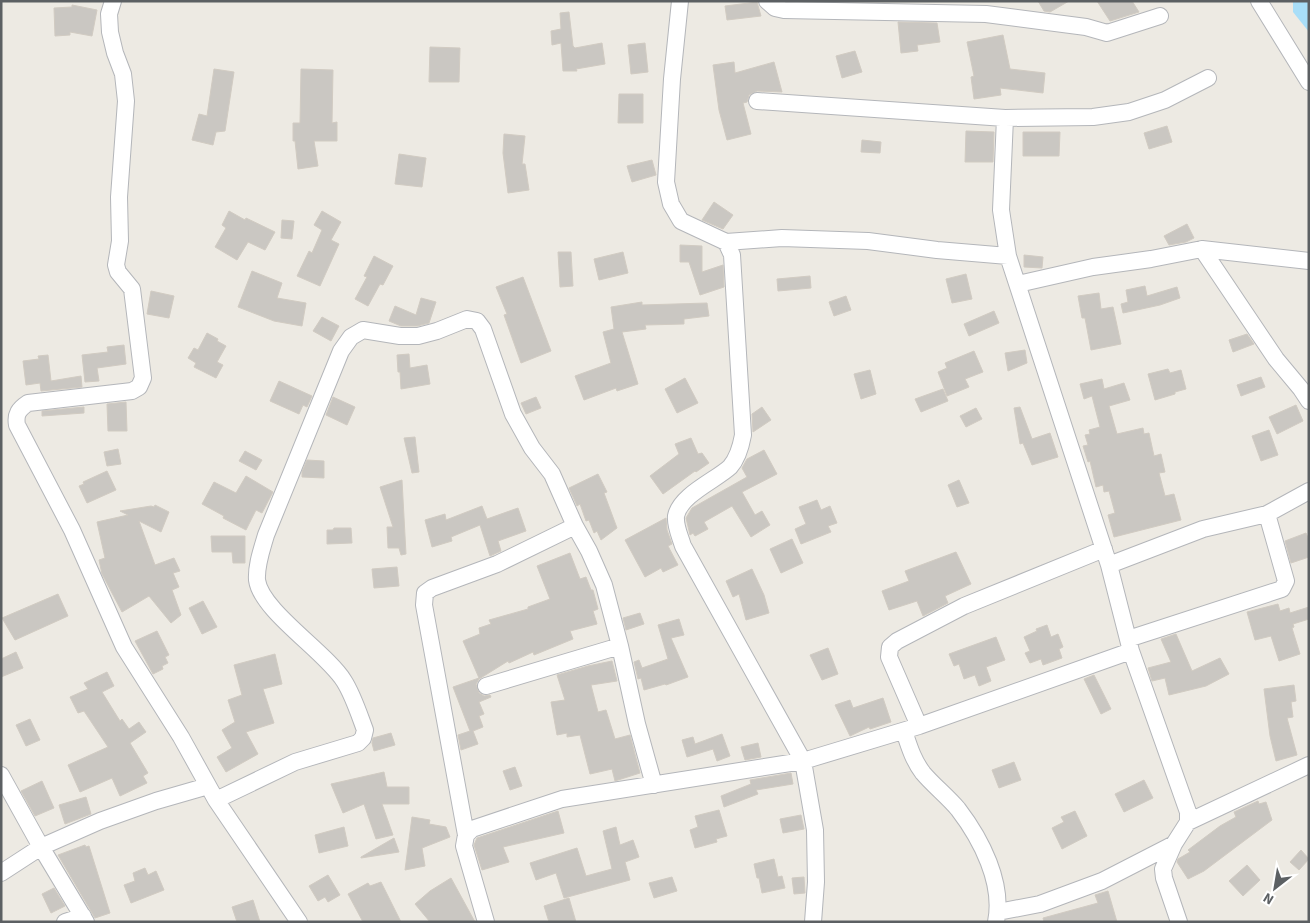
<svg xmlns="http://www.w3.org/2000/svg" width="1310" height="923" viewBox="0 0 1310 923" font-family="'Source Sans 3',sans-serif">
  <rect width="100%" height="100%" fill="#edeae3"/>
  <path fill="#a8def8" d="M1293,1h16v31l-16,-20z"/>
  <path fill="#cac7c2" stroke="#d1cbc2" d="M1038,1h31l-19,11 -6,-1z
    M1097,1h35l7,11 -29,9z
    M757,2l4,14 -34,4 -2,-14z
    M72,5l25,5 -5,26 -22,-4v3l-15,1 -1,-28 18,-1z
    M569,12l4,34 2,2 27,-5 3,21 -29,5 1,2h-14l-2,-28 -9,2 -1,-14 10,-2 -1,-16z
    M898,22l39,1 3,19 -23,3 1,6 -17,2z
    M1003,35l7,34 35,4 -2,20 -43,-5 1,7 -27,4 -3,-22 3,-1 -7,-34z
    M645,43l3,29 -17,2 -3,-29z
    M430,47l30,1 -1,34h-30z
    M855,51l7,21 -20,6 -6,-22z
    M734,62l1,11 39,-11 8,30 -25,-1 -8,4 -2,7 -4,1 8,31 -24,6 -8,-30 -6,-45z
    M214,69l20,3 -9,59 -9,1 -3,13 -21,-5 7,-26 8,2z
    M301,69l32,1 -1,53 5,-1v19h-23l4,25 -20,3 -3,-28h-2v-18h7z
    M619,94h24v29h-25z
    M1167,126l5,16 -23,7 -5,-16z
    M966,131l28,1 -1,30h-28z
    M1023,132h37l-1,24h-36z
    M504,134l21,2 -3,28h3l4,26 -21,3 -5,-40z
    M862,140l19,2 -1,11 -19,-1z
    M399,154l27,4 -4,29 -27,-3z
    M652,160l4,15 -24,7 -5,-16z
    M714,202l19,13 -10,14 -21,-9z
    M229,211l16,9 1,-2 29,14 -10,18 -17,-8 -11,18 -22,-13 11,-19 -4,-3z
    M322,211l19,11 -10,18 8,4 -19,42 -23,-10 12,-25 3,2 10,-23 -8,-5z
    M282,220l12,1 -2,18 -11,-1z
    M1187,224l7,14 -8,4 -17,3 -5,-9z
    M680,245l22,1v26l21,-7 1,22 -24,8 -11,-33h-9z
    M558,252h13l2,34 -13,1z
    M623,252l5,21 -29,7 -5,-21z
    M1024,255l19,2 -1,11 -18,-1z
    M374,256l19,10 -10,19 -3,-1 -12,22 -13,-7 12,-22 -3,-1z
    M252,271l30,12 -5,15 29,5 -4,23 -28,-5 -36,-14z
    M966,274l6,25 -20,4 -6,-24z
    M810,276l1,12 -33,3 -1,-12z
    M523,277l28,74 -30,12 -17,-48 3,-1 -11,-27z
    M1145,286l2,10 30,-9 3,11 -20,7 -37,8 -2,-9 7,-2 -2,-12z
    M151,291l23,5 -5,22 -22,-4z
    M1099,293l2,16 12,-2 8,37 -30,6 -6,-32h-3l-4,-22z
    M846,296l5,14 -17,6 -5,-14z
    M421,298l15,4 -7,21 -12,3h-16l-12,-5 6,-15 21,9z
    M642,302v3l65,-2 2,13 -25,3v5l-39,1 1,4 -24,3 16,52 -21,7 -1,-3 -32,12 -9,-24 36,-13 -8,-31 11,-3 -3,-22z
    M994,311l5,12 -30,13 -5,-12z
    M322,317l17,9 -8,15 -18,-10z
    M207,333l11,6 -1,2 9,5 -9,16 6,3 -7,13 -22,-11 2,-4 -8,-5 6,-10 4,2z
    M1247,334l7,10 -21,8 -4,-12z
    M124,345l2,19 -29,4 2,13 -14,1 -3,-27 26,-3 -1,-5z
    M1025,350l2,13 -19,8 -3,-18z
    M974,351l9,21 -18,7 4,8 -22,9 -9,-24 9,-4 -2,-5z
    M409,354l1,14 17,-3 3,19 -29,5 -1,-17h-2l-1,-17z
    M48,355l3,26 30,-5 1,11 -41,4 -1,-8 -14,2 -3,-24 16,-2 -1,-3z
    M1168,369l2,4 11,-3 5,19 -11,3v2l-20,6 -7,-26z
    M870,370l6,24 -15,5 -7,-25z
    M1261,377l4,10 -24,9 -4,-11z
    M685,378l13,25 -21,10 -12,-24z
    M1102,379l2,10 20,-6 6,17 -21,6 8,28 26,-6 1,6 5,-1 5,23 7,-2 4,18 -6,1 6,23 9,-2 7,26 -67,17 -6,-22 7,-2 -6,-22 -5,1 -1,-7 -7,2 -6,-26 -2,1 -5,-16 5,-1 -3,-10 5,-1 -1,-4 11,-3 -8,-31 -8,3 -4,-15z
    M279,381l33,15 -5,11 -4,-2 -4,9 -29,-13z
    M943,389l5,12 -27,11 -6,-13z
    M333,397l22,10 -8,18 -21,-10z
    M536,397l5,11 -15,6 -5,-11z
    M126,402l1,29h-19l-1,-27z
    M1296,405l7,16 -26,13 -8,-17z
    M84,407v6l-42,3v-5z
    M762,407l9,13 -18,12 -1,-18z
    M1020,407l12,32 18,-6 8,24 -26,8 -9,-22 -3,1 -6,-36z
    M976,408l6,11 -16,8 -6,-11z
    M1269,430l9,25 -17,6 -9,-25z
    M415,437l4,35 -7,1 -8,-35z
    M691,438l7,16 4,-1 7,10 -13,9 -1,-1 -32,23 -13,-18 29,-22 -4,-10z
    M118,449l3,15 -14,2 -3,-14z
    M764,450l13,24 -35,18 13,23 7,-4 8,14 -19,12 -19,-31 -28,16 4,7 -13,7 -2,-3 -3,2 -4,-17 6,-10 55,-31 -5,-9 5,-9z
    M245,451l17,9 -6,10 -17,-9z
    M307,460l17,1v17l-22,-1v-5z
    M107,471l9,19 -29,13 -8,-17 5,-2 -1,-2z
    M598,474l9,18 -3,1 13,35 -16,12 -4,-9 -3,2 -5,-13 -3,1 -6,-17 -3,2 -8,-18z
    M246,476l27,16 -11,21 -6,-3 -10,20 -23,-12 1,-2 -22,-12 12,-22 22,11z
    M402,480l4,74 -5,1 -2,-7h-11l-1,-21h6l-13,-40z
    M959,480l10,23 -12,4 -9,-22z
    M817,500l4,10 9,-4 7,17 -9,3 3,6 -30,12 -6,-15 11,-5 -7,-17z
    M155,505l14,7 -8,20 -22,-11 16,44 19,-7 6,13 -7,2 6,14 -7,3 9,25 -10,8 -22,-27 -27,16 -20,-38 -3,-14 6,-2 -8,-36 31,-7 -8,-4 31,-5 3,1z
    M482,506l5,13 31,-11 8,23 -28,10 3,10 -11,5 -10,-31 -29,12 1,4 -20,6 -7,-27 20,-6 1,6z
    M666,518l1,12 5,14 -4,2 10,19 -15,7 -2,-4 -16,9 -20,-37z
    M334,528h17l1,15 -25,1v-14h6z
    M1306,533l3,7v17l-18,6 -6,-22z
    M211,536h34v27h-12l-1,-11h-20z
    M792,539l11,24 -22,10 -11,-24z
    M956,552l15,32 -26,12 3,7 -25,13 -6,-15 -28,9 -7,-19 27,-10 -4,-10z
    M570,553l10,26 6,-2 5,13h2l5,19 -5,2 4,13 -27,7 3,8 -39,16 -1,-3 -24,11 -1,-2 -29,18 -3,5 3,9 5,3 6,-1 1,2 -12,5 5,12 -5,2 4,11 -10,4 5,13 -17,6 -3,-15 12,-4 -17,-44 26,-9 -16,-37 17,-7 -1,-6 12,-4 -2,-4 39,-11v-2l22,-8 -13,-33z
    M397,567l2,19 -25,2 -2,-19z
    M752,569l12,26 5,18 -23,7 -7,-26 -6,3 -7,-16z
    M58,594l10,22 -53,24 -13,-22z
    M203,601l14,26 -15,7 -13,-26z
    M1278,604l2,7 9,-3 1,5 19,-6v12l-16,5 1,3 -2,1 8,26 -21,7 -8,-25 -16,4 -8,-28z
    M640,613l4,11 -18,6 -3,-12z
    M679,619l5,16 -13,3 17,39 -22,8 -1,-1 -21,6 -3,-12 -3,1 -4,-17 5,-2 3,8 26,-9 -10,-34z
    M1047,625l4,12 7,-3 5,13 -4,2 3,9 -19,7 -2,-6 -11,4 -5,-10 5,-2 -6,-14 13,-6 -1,-2z
    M157,631l12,24 -4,2 3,6 -6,3 1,3 -10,5 -18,-33z
    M1176,634l16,37 28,-13 9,16 -23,12 -37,9 -4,-17 -13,3 -4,-13 23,-6 -10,-23z
    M996,637l9,23 -19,7 5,14 -12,5 -4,-11 -11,4 -5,-15 -5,2 -5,-12z
    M828,648l10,26 -16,6 -12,-25z
    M16,652l7,16 -22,9v-18z
    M275,654l7,30 -19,5 11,34 -28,9 12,22 -32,18 -9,-15 15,-9 -10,-18 13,-8 -7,-22 14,-5 -8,-30z
    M612,661l5,20 -26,4 7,27 8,-2 9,29 15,-4 10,38 -25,8 -3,-12 -22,5 -10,-39 -13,2v-4l-10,2 -6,-33 14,-2 -8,-25 31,-9z
    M107,672l7,14 -12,6 18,29 2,-2 7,10 10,-7 7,10 -16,11 18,30 -5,3 4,7 -27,13 -8,-18 -32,14 -12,-27 40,-18 -24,-36 -6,2 -8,-16 18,-8 -4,-6z
    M1094,675l17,34 -10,5 -17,-35z
    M1294,685l2,16 -5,1 2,15 -6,1 10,37 -21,6 -6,-25 -6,-47z
    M883,698l8,24 -21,7 -1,-2 -19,9 -15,-31 15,-5 3,8z
    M30,719l10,21 -14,6 -10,-21z
    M391,733l4,12 -21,6 -2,-8 1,-5z
    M722,734l8,22 -13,5 -4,-12 -26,8 -5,-17 11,-3 2,7z
    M758,743l3,14 -16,3 -4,-13z
    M1014,762l7,18 -22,8 -7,-18z
    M515,767l7,19 -12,4 -7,-19z
    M384,772l3,15h22v17h-27l11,31 -17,4 -12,-35 -21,9 -12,-29z
    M791,773l2,11 -37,6 2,4 -34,13 -3,-11 30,-12 -1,-4z
    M1144,780l9,18 -29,14 -9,-18z
    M42,781l12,27 -19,8 -14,-25z
    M86,797l5,17 -26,10 -6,-19z
    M1258,801l1,3 7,-2 6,18 -68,51 -16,8 -11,-17 1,-3 12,-7 -2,-2 32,-24 16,-9 -2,-5z
    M719,810l8,26 -11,3 1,3 -22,6 -5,-18 8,-3 -3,-11z
    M558,811l6,22 -61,14 6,15 -27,8 -8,-25 3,-7z
    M1075,811l12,25 -25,13 -10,-21 12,-6 -3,-5z
    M801,815l3,14 -21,4 -3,-14z
    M412,817l18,3 -1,4 17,3 4,10 -28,11 3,18 -20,4z
    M344,827l4,19 -29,7 -4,-18z
    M616,827l4,18 13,-5 6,17 -14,5 5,18 -66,18 -8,-25 -20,7 -6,-17 47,-15 9,28 26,-7 -9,-38z
    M394,838l5,14 -38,6v-1z
    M85,845l1,2 3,-1 21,67 -15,5 -37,-63z
    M1301,850l8,9 -10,11 -9,-8z
    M774,859l4,18 4,-1 3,12 -23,5 -3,-15h-2l-3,-14z
    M1247,865l13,15 -17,16 -14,-15z
    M145,868l3,7 8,-4 8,19 -33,13 -7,-18 11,-4 -2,-8z
    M328,875l12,20 -12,7 -3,-5 -7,4 -9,-15z
    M672,877l5,14 -23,7 -5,-15z
    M804,877l1,16 -11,1 -2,-16z
    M451,878l24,44h-45l-15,-18 15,-13z
    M381,882l20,40h-38l-15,-28 20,-11 2,3z
    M54,888l11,18 -14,7 -9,-19z
    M1108,891l9,31h-73l-1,-4 55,-15 -3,-8z
    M569,898l7,24h-27l-5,-16z
    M253,900l7,22h-23l-5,-15z"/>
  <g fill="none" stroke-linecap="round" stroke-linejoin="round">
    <g stroke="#b4b6ba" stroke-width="18">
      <path id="street" d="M113,1l-4,13 1,18 5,21 8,21 3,27 -7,96 1,44 -4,24 2,7 14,17 11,89 -4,9 -7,4 -104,12c-9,6 -13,11 -11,22l55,105 52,117 57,90 35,63 83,122
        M680,1l-8,78 -6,103 5,22 10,17 45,21 6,13 11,180c-2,11 -5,23 -13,32 -14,13 -50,28 -54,49 -1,10 4,20 7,30l120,215 12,69 1,52 -3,40
        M767,1l8,7 9,2 202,4 100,13 21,6 53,-17
        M1259,1l50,81
        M757,101l248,17 88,-1 36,-5 36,-12 43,-22
        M1005,118l-4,92 7,46 101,309 22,86 57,161v10l-14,22 -11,25 1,9 15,44
        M726,242l56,-4 86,3 69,9 71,6
        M1202,249l74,110 25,30 8,12
        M1018,284l75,-17 58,-8 51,-10 107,12
        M1109,565l94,-36 64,-15 42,-23
        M1128,639l154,-50 4,-8 -19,-67
        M486,686l134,-40
        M919,726l-30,-69 1,-10 7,-6 67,-35 140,-57
        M904,731c5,15 9,29 19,42 10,12 24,23 35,36 23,30 46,74 38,113
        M1,775l40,72 45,75
        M216,800l79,-38 63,-19 5,-5 2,-8c-6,-16 -12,-35 -21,-49 -18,-29 -83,-70 -87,-101 -1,-15 5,-31 9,-45l75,-184 10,-14 12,-7 37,6h18l19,-5 30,-12 10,2 6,8 30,85 19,34 20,26 23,52 14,25 15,34 16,61 17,78 17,61
        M1188,822l121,-57
        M466,835l-42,-230 1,-12 7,-5 65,-24 78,-38
        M1,873l40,-26 59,-26 56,-20 52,-15
        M998,912l42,-8 62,-23 72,-37
        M65,922l18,-6
        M486,922l-22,-76 2,-11 6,-6 90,-30 241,-38 116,-35 212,-75"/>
    </g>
    <use href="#street" stroke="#fff" stroke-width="16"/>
  </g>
  <rect width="1310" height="923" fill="none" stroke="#5c6063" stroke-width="5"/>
  <g transform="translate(1275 888) rotate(211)" stroke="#ffffff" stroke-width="4" paint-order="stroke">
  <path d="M0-4L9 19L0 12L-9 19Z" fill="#5c6063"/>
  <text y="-8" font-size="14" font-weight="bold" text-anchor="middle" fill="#5c6063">N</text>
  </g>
</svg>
